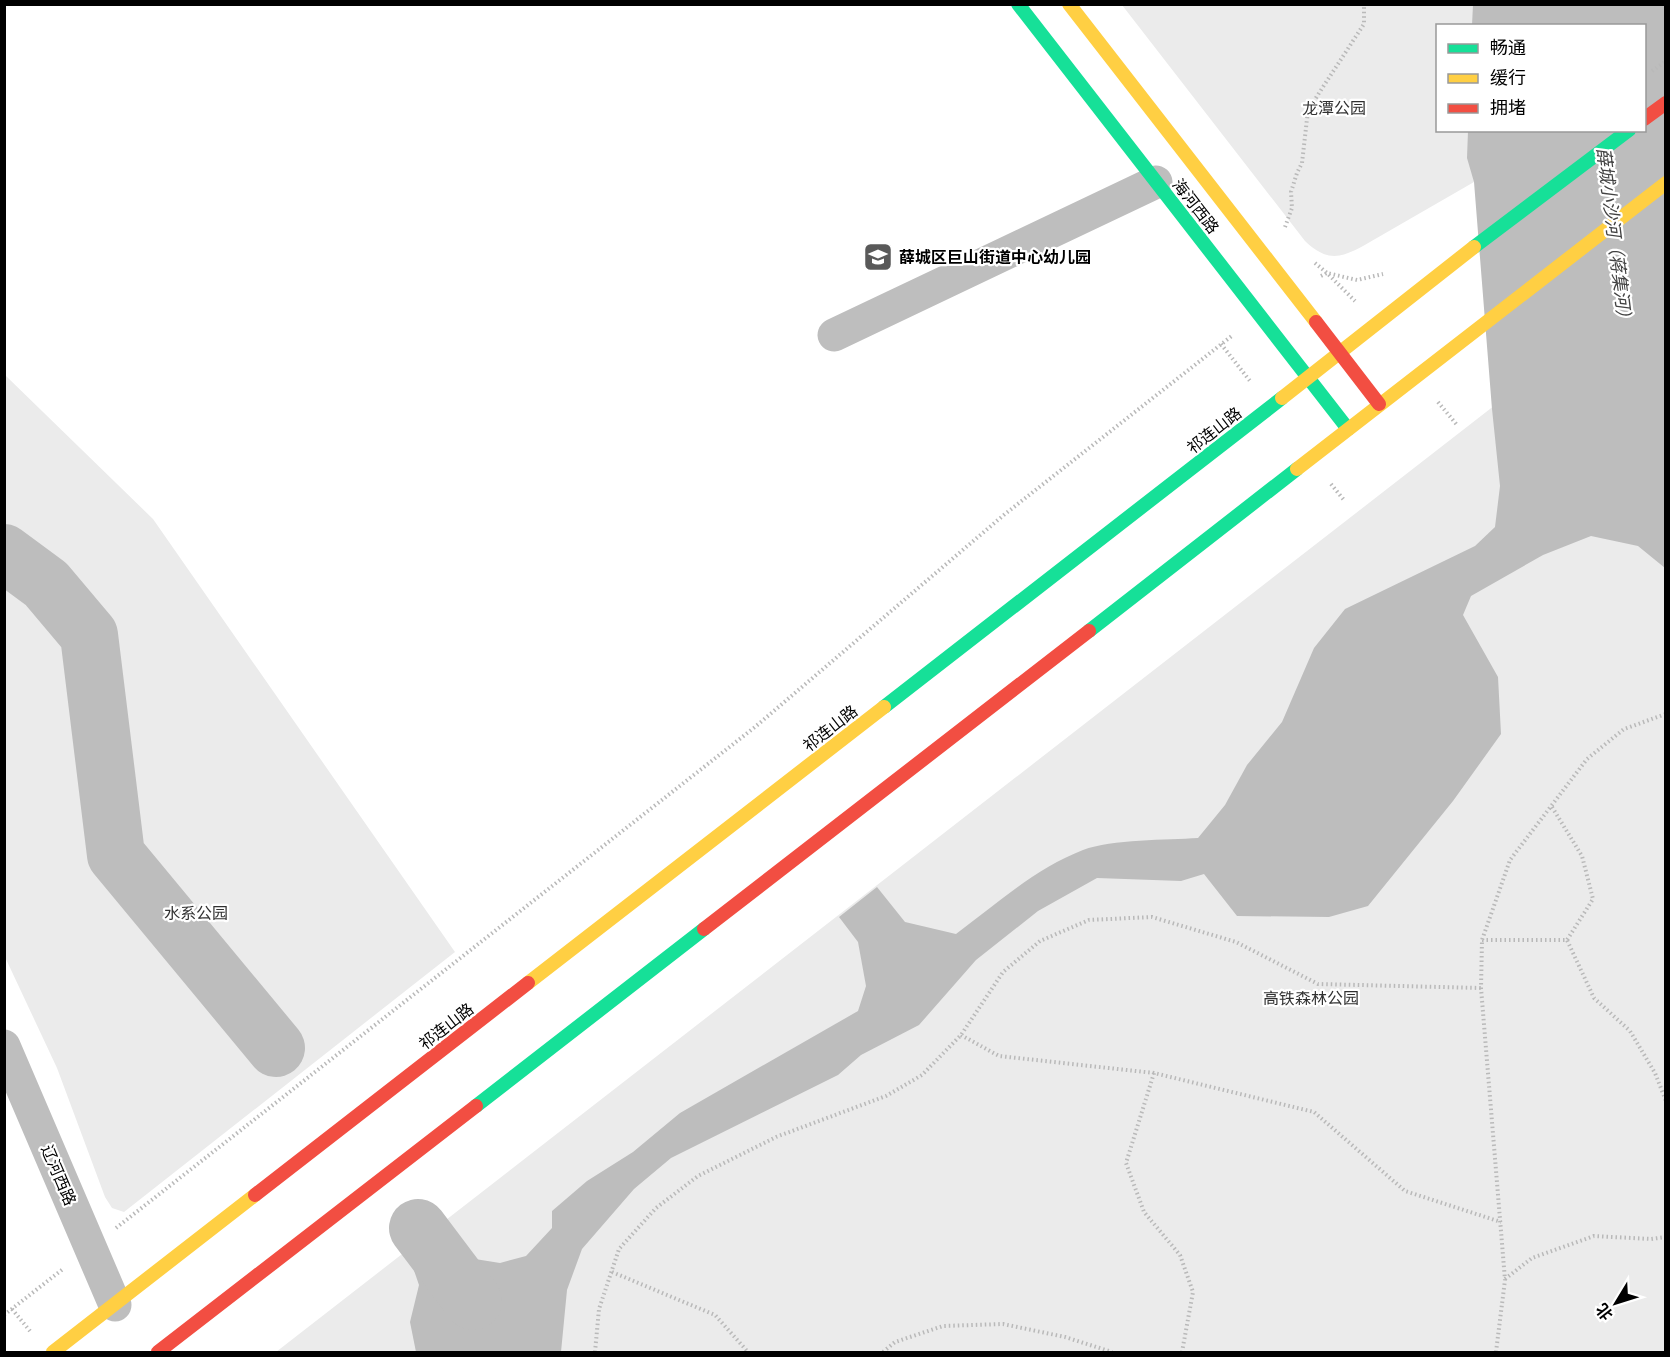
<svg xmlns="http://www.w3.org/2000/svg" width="1670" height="1357" viewBox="0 0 1670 1357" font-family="'Roboto Condensed','Noto Sans SC',sans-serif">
  <rect width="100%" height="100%" fill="#fff"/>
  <path fill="#ebebeb" d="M1122,5h543l-21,21h-206v104l104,1 -68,51 -111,64c-24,13 -37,15 -58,-5z
    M1665,273v1079h-1389z
    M5,375l148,144 302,433 -331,260 -12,-4 -7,-11 -48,-129 -52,-111z"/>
  <path fill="#bdbdbd" d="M1473,5h192v563l-27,-22 -47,-10 -48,19 -72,41 -8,19 35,62 3,57 -48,67 -85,105 -39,11 -92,-1 -33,-42 -23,7 -84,-3 -59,33 -62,49 -57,65 -58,30 -23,20 -167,83 -37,31 -52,60 -15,41 -6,62h-145l-6,-30 9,-37 -12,-35 38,-28 30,37 25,4 26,-7 26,-28v-17l35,-30 46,-29 47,-39 178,-102 8,-25 -8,-44 -19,-25 38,-30 28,35 51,12c40,-30 80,-66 127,-84 29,-11 84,-10 115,-12l27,-33 22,-40 35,-43 32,-74 31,-39 130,-63 20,-19 5,-41 -8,-77 -18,-227 -7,-24 1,-27 176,-1v-104l-172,-1z"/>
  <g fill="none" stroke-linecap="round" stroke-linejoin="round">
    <path stroke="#bdbdbd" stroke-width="58" d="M4,553l42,31 43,51 27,220 160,193
      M418,1228l55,73"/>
    <path stroke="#b9b9b9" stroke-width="4" stroke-dasharray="1.5 3" stroke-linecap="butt" d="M1652,71l14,-10
      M1285,227l7,-19 -1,-16 6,-19 5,-10 6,-53 56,-86v-20
      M1315,263l12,10 28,28
      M1321,276l6,-3 30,7 26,-6
      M1221,344l29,37
      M1438,402l19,23
      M1331,484l13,16
      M1552,807l30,49 11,43 -26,41
      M1482,940h85l27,58 36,33 25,42 11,28
      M961,1035l38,21 155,17 160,39 91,79 96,31
      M1154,1073l-28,90 18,49 36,43 13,37 -11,60
      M116,1228l639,-501 250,-213 228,-179
      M612,1272l103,43 33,37
      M1505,1279l27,-21 62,-22 57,3 15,-2
      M12,1309l18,22
      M4,1315l59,-46
      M595,1352l4,-43 20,-60 37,-41 42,-32 78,-39 110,-41 36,-21 39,-40 42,-63 37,-31 49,-21 63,-3 84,25 82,42 163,4
      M883,1352l12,-10 48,-16 60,-2 62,13 47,15
      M1496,1352l9,-72 -24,-292 1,-48 28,-80 77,-101 37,-30 42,-15"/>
    <path stroke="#bebebe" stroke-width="33" d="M834,335l322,-153
      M4,1046l111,259"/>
    <path stroke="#16e098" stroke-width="14" d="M1018,4l330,425
      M1474,247l155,-117
      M1089,631l208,-162
      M884,707l398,-309
      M476,1106l228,-177"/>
    <path stroke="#ffcf43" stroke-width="14" d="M1069,4l247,318
      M1282,398l192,-151
      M1297,469l369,-286
      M528,983l356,-276
      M53,1352l202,-157"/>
    <path stroke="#f24e42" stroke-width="14" d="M1644,119l22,-16
      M1316,322l63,82
      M704,929l385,-298
      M255,1195l273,-212
      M158,1352l318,-246"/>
  </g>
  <defs>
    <g id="school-square" transform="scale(1.5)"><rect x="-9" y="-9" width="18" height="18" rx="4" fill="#595959" stroke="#fff"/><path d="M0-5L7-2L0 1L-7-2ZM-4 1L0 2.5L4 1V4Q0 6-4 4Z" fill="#fff"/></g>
  </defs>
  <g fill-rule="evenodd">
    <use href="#school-square" x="878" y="257"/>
  </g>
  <g text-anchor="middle" stroke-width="4.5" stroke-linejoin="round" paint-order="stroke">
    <g font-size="16" fill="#313131" stroke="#fff">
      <text x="1334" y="114">龙潭公园</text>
      <text x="196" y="919">水系公园</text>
      <text x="1311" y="1004">高铁森林公园</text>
    </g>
    <g font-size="16" fill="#000" stroke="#fff">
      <text transform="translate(1196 206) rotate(52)" y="6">海河西路</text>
      <text transform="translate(1214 430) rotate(-38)" y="6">祁连山路</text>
      <text transform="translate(830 728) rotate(-38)" y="6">祁连山路</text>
      <text transform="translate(446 1026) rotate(-38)" y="6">祁连山路</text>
      <text transform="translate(59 1175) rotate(67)" y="6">辽河西路</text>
    </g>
    <g font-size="16" font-weight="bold" fill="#000" stroke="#fff" text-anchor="start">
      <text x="899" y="263">薛城区巨山街道中心幼儿园</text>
    </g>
    <g font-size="18" font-style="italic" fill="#424242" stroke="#fff">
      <text transform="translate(1614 237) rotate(83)" y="6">薛城小沙河（蒋集河）</text>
    </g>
  </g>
  <rect width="1670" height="1357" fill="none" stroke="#000000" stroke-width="12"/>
  <rect x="1436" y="24" width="210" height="108" fill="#ffffff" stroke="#999999" stroke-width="1.5"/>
  <rect x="1448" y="44" width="30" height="9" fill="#16e098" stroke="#999999" stroke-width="1.5"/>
  <text x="1490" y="54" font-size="18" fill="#000000">畅通</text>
  <rect x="1448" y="74" width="30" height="9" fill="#ffcf43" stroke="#999999" stroke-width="1.5"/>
  <text x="1490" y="84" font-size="18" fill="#000000">缓行</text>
  <rect x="1448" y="104" width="30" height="9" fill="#f24e42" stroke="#999999" stroke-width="1.5"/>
  <text x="1490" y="114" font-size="18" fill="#000000">拥堵</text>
  <g transform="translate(1616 1303) rotate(232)" stroke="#ffffff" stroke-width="4.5" paint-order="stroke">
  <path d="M0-4.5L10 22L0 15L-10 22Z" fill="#000000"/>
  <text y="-9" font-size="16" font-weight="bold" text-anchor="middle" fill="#000000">北</text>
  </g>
</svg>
